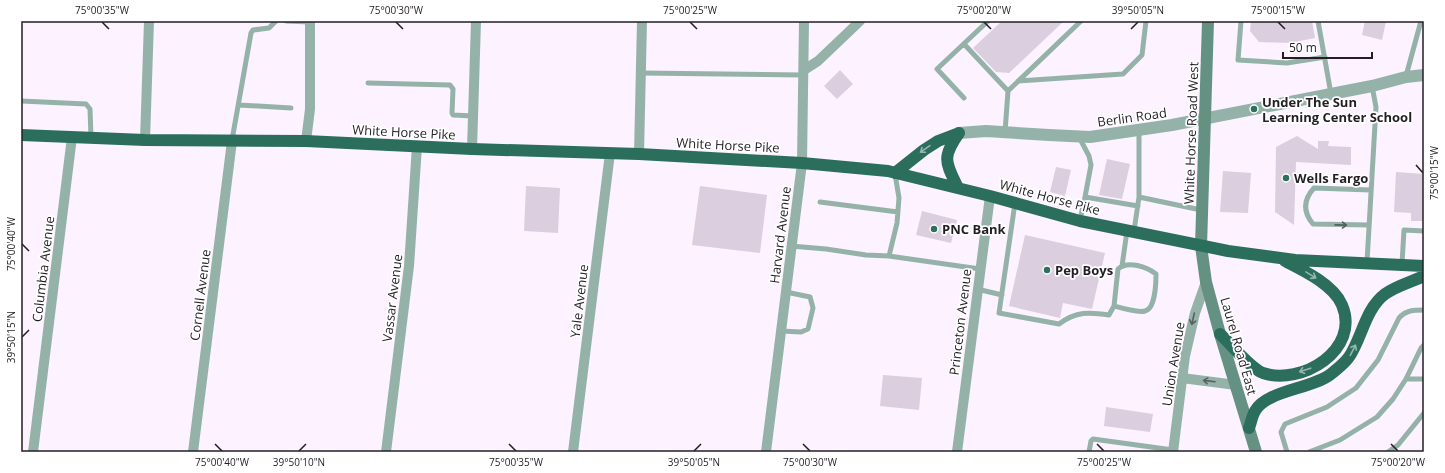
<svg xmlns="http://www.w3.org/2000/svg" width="1445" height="473" viewBox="0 0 1445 473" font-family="'Open Sans',sans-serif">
  <rect width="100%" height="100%" fill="#fdf2ff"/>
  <path fill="#dbcede" d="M1002,21h62l-55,52 -13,-1 -23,-24z
    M1251,21h61l3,17 -25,5 -31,-1 -9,-11z
    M1365,21h21l-4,19 -20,-5z
    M840,70l13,14 -16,15 -13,-13z
    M1297,136l21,13v-8h11l-1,5 23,1v18l-55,-3 -2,63 -19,-13 1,-65z
    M1107,159l23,5 -8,35 -23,-4z
    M1056,167l15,3 -6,26 -15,-4z
    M1223,171l28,2 -3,40 -28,-1z
    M1396,172l28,2v47h-13v-8l-17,-1z
    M526,186l34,2 -2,45 -34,-2z
    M700,186l67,9 -7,58 -68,-8z
    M922,211l35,9 -6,23 -35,-8z
    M1025,235l80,18 -13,56 -29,-6 -3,15 -51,-12z
    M883,375l39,3 -3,32 -39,-4z
    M1106,407l47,7 -3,18 -46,-6z"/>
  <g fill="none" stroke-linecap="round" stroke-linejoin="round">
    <path stroke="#95b2a8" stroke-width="5" d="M286,21l24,1
      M1241,21l-3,39 49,3 38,-6
      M1318,21l13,73
      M964,44l44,47
      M641,73l163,2
      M1406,76l15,-55
      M1018,81l105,-7 19,-19 4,-34
      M368,83l82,2 3,4 -1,24 1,2 20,1
      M964,98l-27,-29 51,-48
      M21,101l65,3 4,5 1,28
      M239,105l52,3
      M1005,132l3,-41 73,-70
      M1079,137l10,19 2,9 -6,32
      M232,140l19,-107 2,-3 16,-2 7,-7
      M1139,197v-67
      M820,202l78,10
      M1015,203l-16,110 60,11c17,-13 31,-12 50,-9l5,-9c7,2 24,7 31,5 10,-2 11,-27 11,-37 -9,-7 -28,-14 -38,-5l-4,37
      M1080,220l5,-23 53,9
      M1369,225l-56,-1c-10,-12 -10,-24 1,-36l57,2
      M1134,231l5,-34 62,13
      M791,246l35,3 40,6 23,1 8,-33 2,-25 -4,-24
      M889,256l91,13
      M1367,262l9,-155 -4,-21
      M1402,264l2,-34 20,1
      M1122,266l5,-35
      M977,289l25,6
      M781,331l20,1 7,-3 5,-21 -3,-11 -24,-5
      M1406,379h18
      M1089,452l2,-11 2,-2 80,11
      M1287,452l-6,-20 4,-8 42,-17 29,-19 22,-28 21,-42c7,-8 15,-8 25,-8
      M1309,452l31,-12 37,-23 16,-18 13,-20 15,-31 3,-3
      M1388,452l10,-7 26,-32"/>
    <path stroke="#95b2a8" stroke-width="10" d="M804,70l14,-9 42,-40
      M145,140l4,-119
      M306,141l4,-32v-88
      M472,149l4,-128
      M639,154l3,-133
      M1182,378l54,7
      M33,452l39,-315
      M193,452l39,-311
      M386,452l23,-186 8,-120
      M573,452l37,-299
      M766,452l36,-289 2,-142
      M957,452l33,-256
      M1173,452l12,-96 10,-43 11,-31"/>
    <path stroke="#95b2a8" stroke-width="12" d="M959,133l27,-2 63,4 41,2 82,-12 200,-39 34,-9 18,-2"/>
    <path stroke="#649182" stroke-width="12" d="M1208,21l-7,225 5,36 14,52 36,118"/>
    <path stroke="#2b6e5c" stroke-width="12" d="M21,135l124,5 161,1 166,8 167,5 163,9 86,8 102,25 90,25 148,30 67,9 129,6
      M895,173l29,-23 14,-9 21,-8
      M958,188c-12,-25 -17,-30 1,-55
      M1220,334c11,10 30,34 43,39 38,13 98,-23 79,-68 -8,-20 -39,-35 -57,-44
      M1249,428c2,-5 3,-12 6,-17 12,-21 57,-22 76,-37 6,-5 13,-10 18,-17 13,-19 16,-48 36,-63 11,-8 26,-12 39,-18"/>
  </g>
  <defs><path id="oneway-shaft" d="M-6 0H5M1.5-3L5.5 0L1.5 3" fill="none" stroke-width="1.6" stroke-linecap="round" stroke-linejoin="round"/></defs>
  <g stroke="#95b6ae">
    <use href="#oneway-shaft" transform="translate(925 149) rotate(145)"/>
    <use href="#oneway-shaft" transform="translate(1311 275) rotate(31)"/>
    <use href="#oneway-shaft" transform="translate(1353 350) rotate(-63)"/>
    <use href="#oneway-shaft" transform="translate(1305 370) rotate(162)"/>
  </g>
  <g stroke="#56615f">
    <use href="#oneway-shaft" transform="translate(1341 225) rotate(1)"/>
    <use href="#oneway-shaft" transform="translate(1193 319) rotate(103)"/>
    <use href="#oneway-shaft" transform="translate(1209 381) rotate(-173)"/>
  </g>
  <path fill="none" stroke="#231e24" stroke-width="1.5" d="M102,22l7,7M396,22l7,7M690,22l7,7M984,22l7,7M1278,22l7,7M1131,29l7,-7M1416,165l7,8M22,244l7,7M22,337l7,-7M215,444l7,7M509,444l7,7M803,444l7,7M1097,444l7,7M1391,444l7,7M299,451l7,-7M694,451l7,-7"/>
  <g fill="#2f6f5d" stroke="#fff" stroke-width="1.5">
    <circle cx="1254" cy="109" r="4"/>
    <circle cx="1286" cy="178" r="4"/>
    <circle cx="934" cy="229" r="4"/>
    <circle cx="1047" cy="270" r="4"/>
  </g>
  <g text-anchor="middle" stroke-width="3.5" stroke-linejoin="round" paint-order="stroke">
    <g font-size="13" font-weight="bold" fill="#231e24" stroke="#fff" text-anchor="start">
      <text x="1262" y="107">Under The Sun<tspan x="1262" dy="15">Learning Center School</tspan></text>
      <text x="1294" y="183">Wells Fargo</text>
      <text x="942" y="234">PNC Bank</text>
      <text x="1055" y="275">Pep Boys</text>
    </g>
    <g font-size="13" fill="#231e24" stroke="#fff">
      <text transform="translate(1132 117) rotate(-8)" y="5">Berlin Road</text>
      <text transform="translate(404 132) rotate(3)" y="5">White Horse Pike</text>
      <text transform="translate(1191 133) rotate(-88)" y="5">White Horse Road West</text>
      <text transform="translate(728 145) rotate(3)" y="5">White Horse Pike</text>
      <text transform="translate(1050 197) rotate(15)" y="5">White Horse Pike</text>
      <text transform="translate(780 235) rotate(-83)" y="5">Harvard Avenue</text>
      <text transform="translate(43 269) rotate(-83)" y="5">Columbia Avenue</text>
      <text transform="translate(200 295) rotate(-83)" y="5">Cornell Avenue</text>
      <text transform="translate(392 298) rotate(-83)" y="5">Vassar Avenue</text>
      <text transform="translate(579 301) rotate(-83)" y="5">Yale Avenue</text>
      <text transform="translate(960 322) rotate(-83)" y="5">Princeton Avenue</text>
      <text transform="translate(1239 346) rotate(74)" y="5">Laurel Road East</text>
      <text transform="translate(1173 364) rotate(-81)" y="5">Union Avenue</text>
    </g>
  </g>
  <rect width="1445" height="473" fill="none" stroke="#ffffff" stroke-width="44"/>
  <path d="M1283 52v6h89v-6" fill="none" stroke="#231e24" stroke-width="2"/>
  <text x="1289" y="52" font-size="12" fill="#231e24" stroke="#ffffff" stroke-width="3" paint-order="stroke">50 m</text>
  <rect x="22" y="22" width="1401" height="429" fill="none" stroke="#231e24" stroke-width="1.5"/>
  <g font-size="10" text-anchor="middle" fill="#231e24">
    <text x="102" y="14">75°00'35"W</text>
    <text x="396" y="14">75°00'30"W</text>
    <text x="690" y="14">75°00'25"W</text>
    <text x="984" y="14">75°00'20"W</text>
    <text x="1138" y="14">39°50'05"N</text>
    <text x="1278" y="14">75°00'15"W</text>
    <text transform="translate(1434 173) rotate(-90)" y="4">75°00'15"W</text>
    <text transform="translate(11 244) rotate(-90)" y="4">75°00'40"W</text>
    <text transform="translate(11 337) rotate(-90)" y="4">39°50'15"N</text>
    <text x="222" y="466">75°00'40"W</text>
    <text x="299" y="466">39°50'10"N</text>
    <text x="516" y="466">75°00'35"W</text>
    <text x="694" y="466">39°50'05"N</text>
    <text x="810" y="466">75°00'30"W</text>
    <text x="1104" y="466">75°00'25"W</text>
    <text x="1398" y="466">75°00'20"W</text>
  </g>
</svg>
